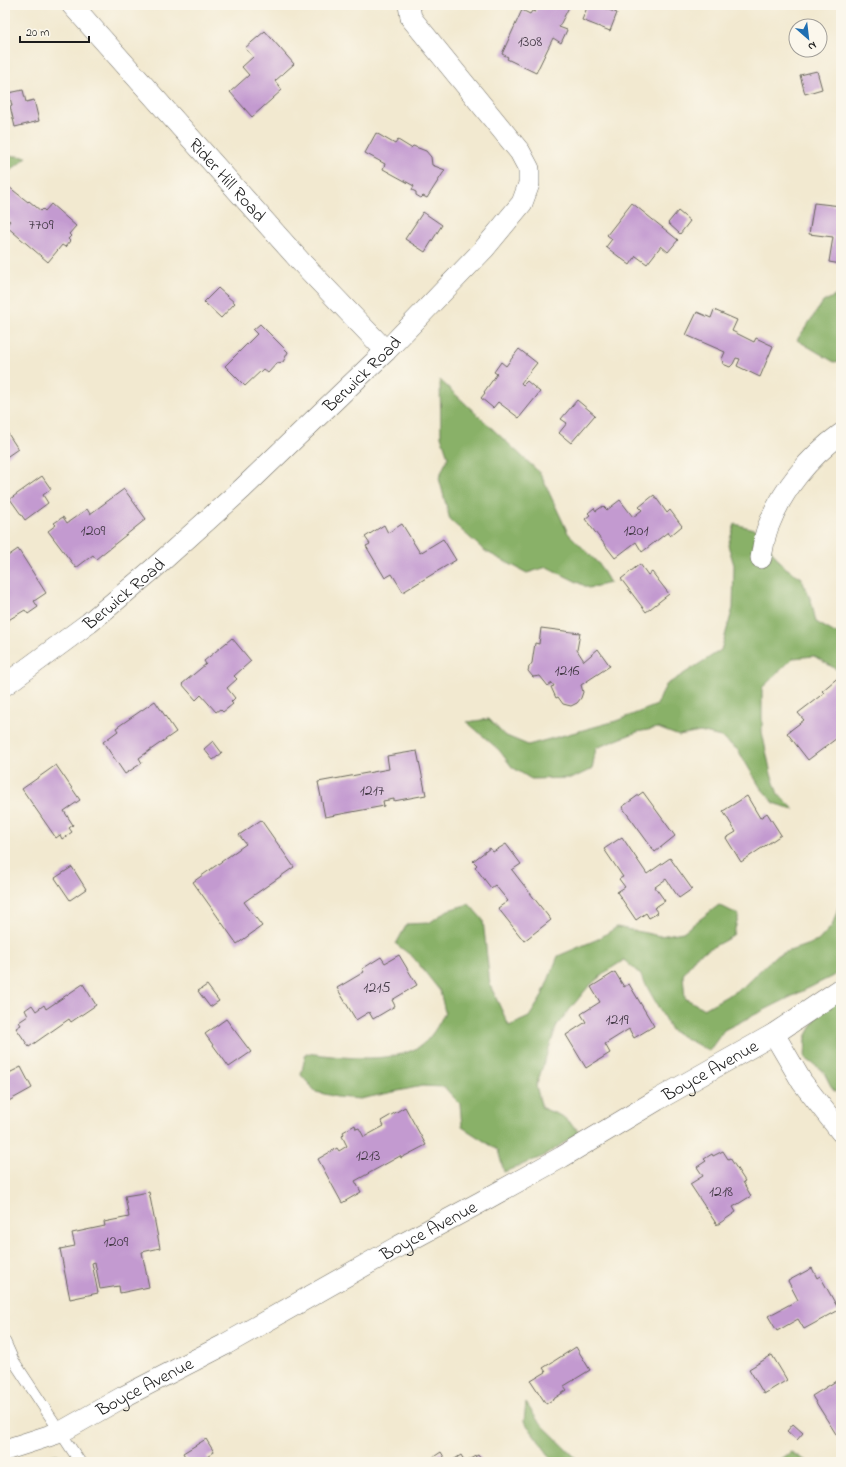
<svg xmlns="http://www.w3.org/2000/svg" width="846" height="1467" viewBox="0 0 846 1467" font-family="'Indie Flower',sans-serif">
  <rect width="100%" height="100%" fill="#fbf7ec"/>
  <filter id="ink" filterUnits="userSpaceOnUse"><feTurbulence type="fractalNoise" baseFrequency=".025" numOctaves="2"/><feDisplacementMap in="SourceGraphic" scale="8" xChannelSelector="R" yChannelSelector="G"/><feConvolveMatrix kernelMatrix="1 2 1 2 8 2 1 2 1" color-interpolation-filters="sRGB"/></filter>
  <filter id="wash" filterUnits="userSpaceOnUse"><feTurbulence type="fractalNoise" baseFrequency=".012" numOctaves="4" result="noise"/><feDisplacementMap in="SourceGraphic" scale="16" xChannelSelector="R" yChannelSelector="G"/><feGaussianBlur stdDeviation="0.9" result="paint"/><feColorMatrix in="noise" values="0 0 0 0 0 0 0 0 0 0 0 0 0 0 0 0 0 1.4 0 .05"/><feComposite in="paint" operator="in"/></filter>
  <g filter="url(#wash)">
    <rect width="100%" height="100%" fill="#f2e9d0"/>
    <path fill="#89b168" stroke="#526642" d="M5,155l22,2 -17,14h-5z
      M841,293v68l-7,1 -37,-22 26,-38z
      M440,380l100,93 28,60 31,31 11,19 -21,5 -42,-21 -20,6 -42,-22 -35,-31 -11,-42 9,-21 -7,-21z
      M735,524l22,6 26,36 18,12 10,22 5,22 19,11 6,-1v40l-27,-16 -21,2 -31,30v44l9,42 7,20 17,16 -21,-7 -14,-16 -22,-37 -17,-13 -21,-5 -21,4 -21,-8 -21,4 -41,16 -4,21 -19,9 -42,1 -19,-12 -13,-17 -32,-28 22,-3 15,16 24,10 88,-24 41,-16 9,-20 55,-35 12,-42 1,-43 -6,-20z
      M841,899v73l-117,58 -15,21 -38,-21 -31,-56 -16,-14 -17,11 -19,16 -31,38 -21,61 6,22 20,8 18,16 -36,24 -40,16 -6,-22 -36,-23 -2,-23 -16,-17 -22,-1 -62,13 -23,-2 -21,-5 -15,-17 5,-22c34,4 80,11 111,-5 13,-7 22,-24 28,-36l-5,-21 -27,-34 -17,-13 11,-20 22,-1 19,-13 21,-6 14,16 7,65 19,41 20,-9 12,-19 17,-42 40,-17 19,-12 43,9 23,-4 36,-27 20,10 -6,21 -37,20 -13,19 2,23 19,11 39,-22 32,-31 43,-15 14,-15z
      M841,996v98l-8,-4 -10,-19 -18,-13 1,-21 10,-19z
      M526,1403l12,18 42,41h-26l-30,-41z
      M791,1452l17,10h-31z
      M57,1454l7,8h-40z"/>
    <g id="blocks">
      <path fill="#c39ad0" d="M538,5h32l-11,22 8,3 -6,13 -8,-5 -17,35 -29,-14 1,-2 -6,-3 20,-44 8,4 2,-3 3,1z
        M588,5h8l21,8 -7,18 -28,-11z
        M265,31l29,33 -19,17 7,9 -30,27 -22,-25 19,-17 -7,-8 11,-10 -8,-9z
        M817,71l5,18 -17,5 -5,-19z
        M23,90l3,12 8,-2 5,21 -24,6 -5,-21h2l-3,-13z
        M376,133l19,11 3,-4 13,8 2,-2 13,5 5,6 1,8 13,5 -18,28 -4,-2 -2,2 -5,-3v-3l-4,-2 2,-4 -31,-17 2,-5 -20,-11z
        M9,187l19,15 1,-1 12,10 2,-2 2,2 6,-7 25,22 -7,8 2,2 -3,3 2,2 -5,6 -3,-2 -14,17 -42,-36 4,-5 -5,-4v-26z
        M632,203l46,37 -10,12 -7,-6 -14,18 -11,-8 -6,9 -24,-18 6,-8 -5,-4z
        M814,203l27,3v58l-12,-2 4,-25 -24,-3z
        M678,211l12,10 -10,13 -12,-11z
        M423,212l19,13 -17,27 -20,-13z
        M218,288l17,15 -14,15 -17,-16z
        M714,310l23,10 -5,11 22,11 2,-4 17,8 -13,31 -23,-11 3,-7 -4,-1 -3,6 -3,3 -7,-3 -1,-5 3,-7 -39,-17 11,-23 14,6z
        M260,324l28,28 -5,10 -6,1 -9,10 -5,-4 -18,17 -20,-20 32,-32 -4,-4z
        M519,349l18,14 -16,20 2,2 4,-4 13,11 -21,26 -21,-16 -5,6 -12,-10 4,-5 -1,-1 13,-18 -3,-2 7,-10 5,4z
        M577,400l18,15 -24,28 -12,-10 8,-10 -6,-4z
        M5,429l13,20 -13,9z
        M42,476l9,13 -8,6 5,8 -23,17 -15,-21z
        M124,489l22,30 -50,40 -3,-4 -17,13 -28,-37 8,-6 -2,-2 9,-6 4,6 20,-14 3,5z
        M654,495l13,18 3,-3 12,16 -12,10 -2,-4 -26,20 -6,-10 -21,16 -30,-39 5,-4 -2,-2 6,-5 2,3 7,-5 4,4 13,-10 13,17 9,-7 -3,-3z
        M402,524l18,29 23,-14 13,21 -53,32 -11,-18 -7,4 -19,-32 4,-2 -5,-7 19,-12 4,8z
        M18,549l28,44 -12,8 4,6 -10,7 -3,-4 -20,12v-64z
        M640,564l8,11 4,-3 17,22 -23,18 -25,-33z
        M541,628l39,5 -3,17 7,11 14,-12 12,17 -29,19 2,7 -2,6 -4,5 -6,3 -8,-2 -5,-7 -2,1 -5,-11 3,-1 -2,-3 -4,3 -8,-10 -7,1 -5,-6 1,-4 3,-4 3,-20 4,1z
        M232,638l19,23 -17,15 3,3 -10,9 8,10 -4,4 2,2 -10,8 -3,-3 -4,3 -15,-17 -5,5 -14,-16 24,-20 -2,-3z
        M841,675v60l-33,25 -21,-27 17,-13 -6,-7 26,-20 -2,-2z
        M155,701l21,31 -37,26 3,5 -17,11 -22,-32 15,-11 -2,-3z
        M213,741l9,12 -9,7 -9,-11z
        M417,751l9,44 -32,6v-2l-11,2 1,5 -59,11 -7,-35 71,-13 -2,-13z
        M56,765l24,35 -16,11 9,14 -4,3 3,4 -10,7 -2,-4 -4,3 -34,-49z
        M643,792l32,44 -20,16 -33,-45z
        M747,796l13,22 7,-5 14,22 -40,27 -15,-24 10,-6 -13,-21z
        M261,820l33,47 -50,35 18,24 -25,18 -44,-62 53,-38 -7,-9z
        M622,837l25,37 23,-16 22,31 -13,9 -13,-19 -11,8 10,14 -11,7 4,5 -9,5 -3,-5 -10,7 -19,-28 8,-5 -6,-8 4,-2 -19,-28z
        M506,844l15,20 -9,6 39,50 -27,21 -26,-33 10,-7 -13,-16 -4,3 -16,-21 2,-2 -4,-4 17,-13 3,4z
        M72,867l14,22 -16,11 -15,-22z
        M399,955l18,30 -25,15 3,6 -22,13 -4,-7 -13,8 -19,-32 27,-16 -2,-3 19,-12 4,6z
        M615,972l9,15 5,-3 25,42 -20,12 -5,-9 -24,15 5,9 -24,15 -20,-33 20,-13 -5,-8 19,-12 -9,-15z
        M83,984l13,21 -25,17 -2,-3 -40,28 -13,-19 5,-3 -2,-3 9,-6 -3,-6 7,-5 4,6 8,-6 2,4z
        M207,985l12,16 -9,6 -12,-16z
        M226,1019l25,33 -22,15 -24,-33z
        M21,1067l11,21 -27,15v-28z
        M405,1107l21,38 -25,13 -1,-2 -45,25 6,11 -19,11 -24,-44 19,-11 2,3 8,-5 -5,-10 2,-2 -1,-2 12,-7 1,4 3,-1 5,9 20,-11 -3,-5z
        M723,1151l5,8 2,-1 15,23 -2,1 8,14 -18,11 3,5 -19,13 -27,-41 13,-8 -6,-9 9,-6 -2,-2 8,-5 1,2z
        M149,1192l11,56 -18,4 7,35 -29,6 -1,-7 -19,3 -5,-27 -3,1 6,30 -28,6 -10,-50 15,-3 -3,-13 33,-7 -1,-4 25,-5 -4,-21z
        M812,1268l5,10 3,-2 19,34 -35,19 -6,-10 -21,12 -9,-15 30,-16 -10,-19z
        M576,1347l14,23 -26,16 3,4 -21,14 -15,-23 15,-9 -3,-4z
        M772,1355l15,25 -23,14 -15,-25z
        M841,1378v64l-29,-46z
        M793,1424l10,9 -6,7 -10,-9z
        M206,1439l8,13 -7,5 3,5h-22l-5,-9z
        M441,1452l6,10h-21z
        M461,1455l4,7h-15z
        M478,1455l5,7h-17z"/>
    </g>
  </g>
  <g filter="url(#ink)">
    <use href="#blocks" fill-opacity="0" stroke="#67645b" stroke-width="1"/>
    <g fill="none" stroke-linecap="round" stroke-linejoin="round">
      <g stroke="#67645b" stroke-width="12">
        <path id="lane" d="M5,1342l8,18 67,102"/>
      </g>
      <g stroke="#67645b" stroke-width="22">
        <g id="street">
          <path id="s1" d="M72,5l229,257 85,89"/>
          <path d="M761,558c2,-10 3,-21 7,-31 14,-37 41,-70 73,-93"/>
          <path id="s2" d="M5,685l84,-62 63,-53 90,-81 144,-138 98,-102 38,-46 7,-19v-15l-9,-17 -109,-134 -2,-13"/>
          <path d="M774,1034l28,48 39,50"/>
          <path id="s3" d="M5,1450l56,-18 62,-35 101,-52 175,-99 82,-44 81,-45 95,-57 117,-66 67,-45"/>
        </g>
      </g>
      <use href="#lane" stroke="#fff" stroke-width="11"/>
      <use href="#street" stroke="#fff" stroke-width="21"/>
    </g>
  </g>
  <g text-anchor="middle" stroke-width="3" stroke-linejoin="round" paint-order="stroke">
    <g font-size="16" fill="#463c49">
      <text x="530" y="46">1308</text>
      <text x="41" y="229">7709</text>
      <text x="93" y="535">1209</text>
      <text x="636" y="535">1201</text>
      <text x="567" y="675">1216</text>
      <text x="372" y="795">1217</text>
      <text x="377" y="992">1215</text>
      <text x="617" y="1024">1219</text>
      <text x="368" y="1160">1213</text>
      <text x="721" y="1196">1218</text>
      <text x="116" y="1246">1209</text>
    </g>
    <g font-size="18" fill="#1c1c1c" stroke="#fbf7ec">
      <text dy="6" stroke="none"><textPath href="#s1" startOffset="234">Rider Hill Road</textPath></text>
      <text dy="6" stroke="none"><textPath href="#s2" startOffset="474">Berwick Road</textPath></text>
      <text dy="6" stroke="none"><textPath href="#s2" startOffset="150">Berwick Road</textPath></text>
      <text dy="6" stroke="none"><textPath href="#s3" startOffset="802">Boyce Avenue</textPath></text>
      <text dy="6" stroke="none"><textPath href="#s3" startOffset="478">Boyce Avenue</textPath></text>
      <text dy="6" stroke="none"><textPath href="#s3" startOffset="154">Boyce Avenue</textPath></text>
    </g>
  </g>
  <rect width="846" height="1467" fill="none" stroke="#fbf7ec" stroke-width="20"/>
  <g transform="translate(808 38) rotate(152)"><circle r="19" fill="#fbf7ec" stroke="#a29f99"/>
  <path d="M0-3L7 15L0 10L-7 15Z" fill="#1f6fb2"/>
  <text y="-6" font-size="11" font-weight="bold" text-anchor="middle" fill="#1c1c1c">N</text>
  </g>
  <path d="M20 36v6h69v-6" fill="none" stroke="#1c1c1c" stroke-width="2"/>
  <text x="26" y="36" font-size="12" fill="#1c1c1c" stroke="#fbf7ec" stroke-width="3" paint-order="stroke">20 m</text>
</svg>
